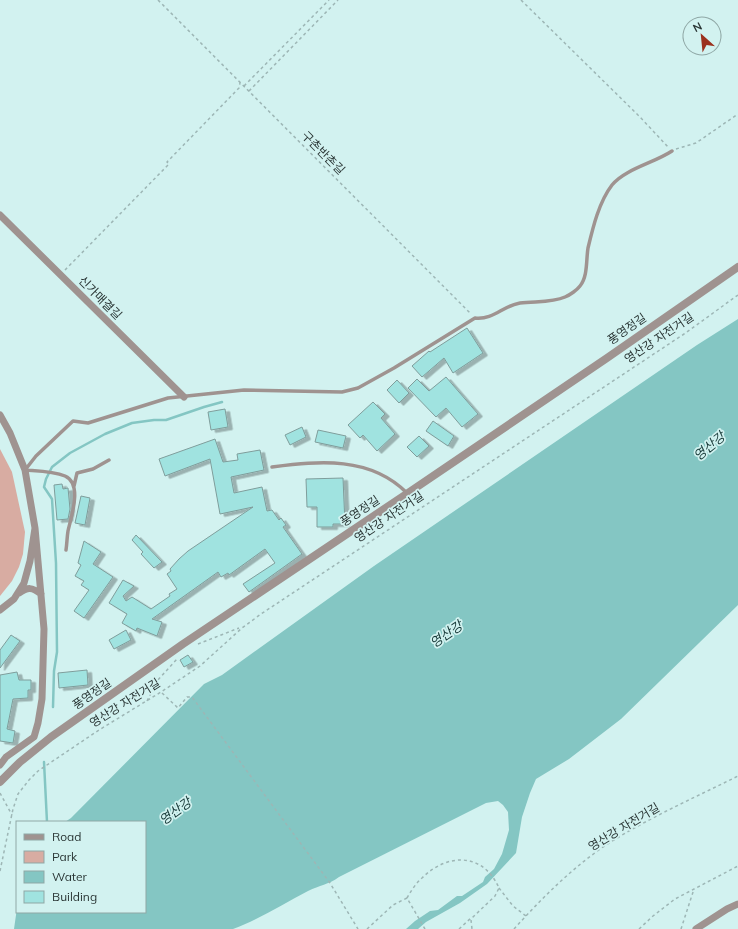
<svg xmlns="http://www.w3.org/2000/svg" width="738" height="929" viewBox="0 0 738 929" font-family="Mulish,'Noto Sans KR',sans-serif">
  <defs>
    <filter id="shadow"><feDropShadow dx="4.5" dy="2.5" stdDeviation="0" flood-color="#0004"/></filter>
  </defs>
  <rect width="100%" height="100%" fill="#d2f2f0"/>
  <path fill="#d8aca2" d="M0,449l12,23 13,60 -2,22 -4,13 -7,14 -12,15z"/>
  <path fill="#84c6c3" d="M738,319v286l-117,114 -52,40 -33,20 -6,14 -8,24 -6,36 -29,31 -27,19 -34,19 -8,7h-12l9,-8 15,-10 8,-1 19,-14h5l21,-14 2,-5 9,-8 8,-15 7,-24 -1,-18 -5,-7 -5,-4 -12,2 -147,74c-11,8 -19,8 -31,14 -25,13 -48,28 -75,38h-219l3,-21v4h128v-90h-80l6,-4 133,-134 18,-9 152,-109 323,-221z"/>
  <g fill="none" stroke-linecap="round" stroke-linejoin="round">
    <path stroke="#84c6c3" stroke-width="2.5" d="M53,707l1,-36 3,-19 -1,-89 -4,-64 -8,-12 2,-8 6,-12 18,-14 35,-19 27,-11 22,-3h12l38,-13 18,-5
      M44,762l3,60"/>
  </g>
  <path fill="#a0e3e0" stroke="#7f9d9b" filter="url(#shadow)" d="M467,328l16,25 -30,20 -9,-15 -22,19 -10,-11 17,-15 1,1z
    M446,377l32,37 -16,13 -16,-19 -10,9 -28,-29 9,-9 12,12z
    M397,380l12,13 -10,10 -12,-13z
    M373,402l12,12 -4,4 14,16 -18,17 -14,-16 -3,3 -12,-13z
    M225,409l3,18 -17,3 -3,-18z
    M433,421l21,15 -6,10 -22,-15z
    M302,427l4,10 -16,8 -5,-10z
    M318,430l28,6 -3,12 -28,-6z
    M419,436l10,10 -12,11 -10,-10z
    M215,439l8,23 15,-2 -1,-6 23,-4 4,20 -33,7 3,16 28,-6 5,24 5,-1 7,10 2,-2 5,7 -3,2 19,27 -53,38 -6,-8 32,-21 -10,-14 -36,26 -1,-2 -7,4 -3,-5 -66,47 10,3 -5,14 -20,-8 -1,3 -14,-8 5,-9 -18,-11 14,-23 11,6 -11,10 3,5 6,-4 19,12 19,-13 -1,-2 8,-5 -10,-15 4,-3 -1,-2 9,-10 9,-8 65,-44 -33,7 -10,-55 -45,17 -6,-17z
    M343,478l2,46h-12v3h-16v-20h-10l-1,-28z
    M62,484l1,5 5,-1 2,21 -2,10 -11,1 -3,-35z
    M81,496l9,2 -5,27 -10,-2z
    M136,535l26,27 -8,6 -13,-14 2,-2 -11,-12z
    M84,541l17,11 -8,12 20,13 -29,41 -10,-7 15,-21 -8,-5 3,-4 -9,-5 6,-11 -3,-2z
    M126,630l5,10 -17,9 -5,-9z
    M11,635l9,6 -20,27v-18z
    M188,655l5,7 -9,5 -4,-7z
    M87,670l1,15 -29,3 -1,-15z
    M17,672l2,8h12v10h-3v8l-15,1 -6,30 8,2 -2,12 -13,-2v-66z"/>
  <g fill="none" stroke-linecap="round" stroke-linejoin="round">
    <path stroke="#9db6b5" stroke-width="1.5" stroke-dasharray="3 3" stroke-linecap="butt" d="M158,0l313,314
      M521,0l119,117 28,30
      M244,86l85,-86
      M249,91l89,-91
      M676,149l20,-6 42,-29
      M65,270l104,-106 -2,-2 72,-74 1,-5
      M198,644l41,-16
      M162,693l16,15 9,-11h5l138,186 28,46
      M147,701l10,-20 20,-22
      M0,793l12,22
      M0,871l13,-62 5,-15 11,-14 9,-9 61,-41 62,-38 39,-26 42,-38 19,-14 423,-280 54,-39
      M499,888l14,18 13,10
      M407,898c4,-7 9,-15 15,-20 25,-25 61,-26 77,10l-4,8 -22,21 -2,3 1,9
      M367,929l26,-24 14,-7 18,31
      M459,929l12,-11
      M514,929c28,-31 58,-61 92,-84 42,-27 88,-47 132,-69
      M639,929l14,-13 22,-17 63,-33
      M681,929l13,-40"/>
    <path stroke="#9f9390" stroke-width="3.5" d="M272,467c48,-6 98,-11 135,26
      M74,486l3,-13 16,-4 16,-9
      M66,550c1,-7 1,-13 2,-19 3,-14 15,-47 -3,-55 -12,-5 -27,-5 -40,-6l11,-14 37,-35 15,2 80,-25 76,-8 98,2 16,-4 36,-20 81,-50c19,2 27,-12 45,-15 15,-2 32,0 45,-6 5,-2 12,-7 15,-11 8,-10 6,-26 8,-38 5,-21 11,-46 24,-63 13,-16 42,-22 60,-34"/>
    <path stroke="#9f9390" stroke-width="7" d="M0,215l184,182
      M0,415l10,18 15,37 10,58 -5,33 -6,22 -10,16 -14,11
      M19,593c9,-6 13,-6 22,1
      M0,765l6,-8 28,-20 4,-14 4,-24 2,-70 -9,-101
      M696,929l31,-20 11,-5"/>
    <path stroke="#9f9390" stroke-width="8" d="M0,782l20,-20 31,-25 132,-93 225,-151 199,-135 131,-91"/>
  </g>
  <g text-anchor="middle" stroke-width="3.5" stroke-linejoin="round" paint-order="stroke">
    <g font-size="12" fill="#2a3635" stroke="#d2f2f0">
      <text transform="translate(323 153) rotate(45)" y="4">구촌반촌길</text>
      <text transform="translate(100 298) rotate(45)" y="4">신가매결길</text>
      <text transform="translate(627 329) rotate(-35)" y="4">풍영정길</text>
      <text transform="translate(659 338) rotate(-34)" y="4">영산강 자전거길</text>
      <text transform="translate(360 511) rotate(-34)" y="4">풍영정길</text>
      <text transform="translate(389 517) rotate(-34)" y="4">영산강 자전거길</text>
      <text transform="translate(92 694) rotate(-35)" y="4">풍영정길</text>
      <text transform="translate(125 703) rotate(-32)" y="4">영산강 자전거길</text>
      <text transform="translate(624 827) rotate(-31)" y="4">영산강 자전거길</text>
    </g>
    <g font-size="13" font-style="italic" fill="#163837" stroke="#d2f2f0">
      <text transform="translate(709 446) rotate(-39)" y="5">영산강</text>
      <text transform="translate(446 634) rotate(-34)" y="5">영산강</text>
      <text transform="translate(175 811) rotate(-36)" y="5">영산강</text>
    </g>
  </g>
  <rect x="16" y="821" width="130" height="92" fill="#d2f2f0" stroke="#8fa7a5"/>
  <rect x="24" y="834" width="20" height="6" fill="#9f9390" stroke="#8fa7a5"/>
  <text x="52" y="841" font-size="12" fill="#2a3635">Road</text>
  <rect x="24" y="851" width="20" height="12" fill="#d8aca2" stroke="#8fa7a5"/>
  <text x="52" y="861" font-size="12" fill="#2a3635">Park</text>
  <rect x="24" y="871" width="20" height="12" fill="#84c6c3" stroke="#8fa7a5"/>
  <text x="52" y="881" font-size="12" fill="#2a3635">Water</text>
  <rect x="24" y="891" width="20" height="12" fill="#a0e3e0" stroke="#8fa7a5"/>
  <text x="52" y="901" font-size="12" fill="#2a3635">Building</text>
  <g transform="translate(702 36) rotate(333)"><circle r="19" fill="#d2f2f0" stroke="#8fa7a5"/>
  <path d="M0-3L7 15L0 10L-7 15Z" fill="#9b311e"/>
  <text y="-6" font-size="11" font-weight="bold" text-anchor="middle" fill="#2a3635">N</text>
  </g>
</svg>
